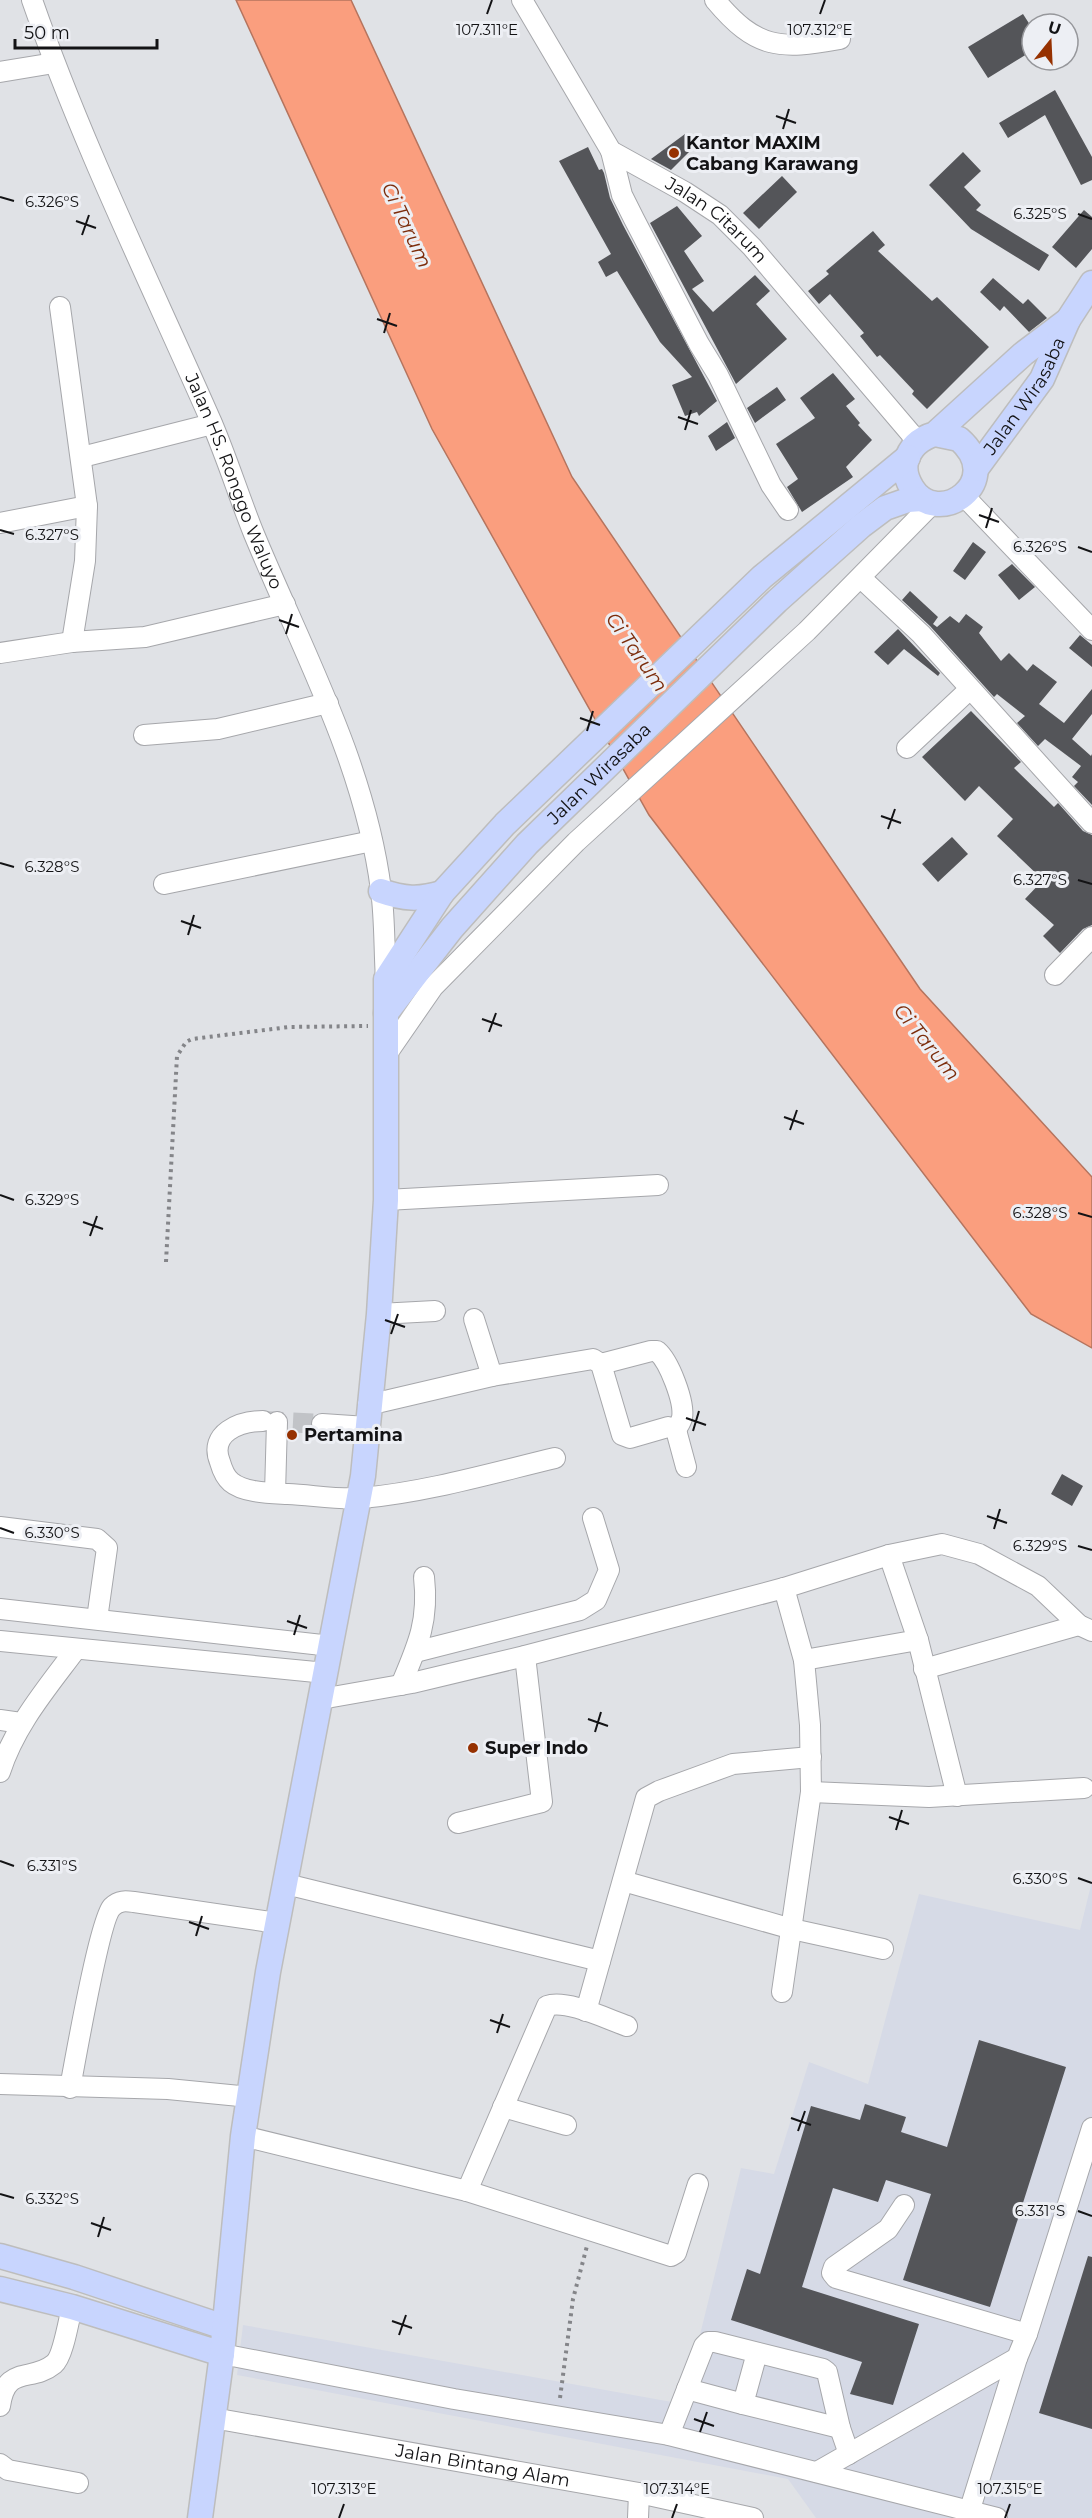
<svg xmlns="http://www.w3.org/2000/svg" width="1092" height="2518" viewBox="0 0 1092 2518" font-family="Montserrat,sans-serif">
  <rect width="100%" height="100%" fill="#e0e2e6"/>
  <path fill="#d6dae6" d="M1092,1881v637h-276l-28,-39 -551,-104 6,-50 440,79 58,-236 33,6 35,-112 59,22 51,-190 161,36z"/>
  <path fill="#fa9e7e" stroke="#b5745e" stroke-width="1.5" d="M236,0h115l221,477 348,512 172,188v171l-61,-34 -382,-499 -217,-386z"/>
  <path fill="#545559" d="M1023,14l9,14v23l-44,27 -20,-31z
    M1055,90l37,67v23l-11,5 -36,-70 -37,23 -9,-15z
    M685,134l10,12 -24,24 -20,-11z
    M588,147l11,23 3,-1 2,4 6,25 13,27 94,176 -18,15 -2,-4 -12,4 -13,-31 20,-8 -32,-35 -43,-71 -11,6 -8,-15 13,-8 -52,-93z
    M963,152l18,19 -17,16 17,18 -5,5 73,45 -10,16 -68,-42 -42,-44z
    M782,176l15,16 -38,37 -16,-16z
    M677,206l25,30 -18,15 20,30 -12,8 21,23 42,-37 15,16 -14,13 31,35 -51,45 -86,-161z
    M1084,210l8,7v32l-16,19 -24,-21z
    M873,231l12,14 -7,6 54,50 5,-4 52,50 -62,62 -15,-15 2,-3 -34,-36 -3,2 -17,-21 4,-3 -34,-39 -11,10 -11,-13 21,-17 -3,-3z
    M993,278l30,26 5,-5 19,19 -18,14 -25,-26 -4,5 -20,-19z
    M833,373l22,26 -9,7 14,17 -2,2 14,15 -26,27 7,10 -51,35 -15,-25 11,-8 -22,-35 39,-26 -15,-20z
    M777,387l9,13 -31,23 -8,-15z
    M727,422l8,16 -19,13 -8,-15z
    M973,542l13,10 -21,28 -12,-9z
    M1012,564l23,23 -16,13 -21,-25z
    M910,591l28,26 -5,7 4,3 13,-11 9,7 7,-9 17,13 -4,6 22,28 8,-8 18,18 6,-7 24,18 -18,22 25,19 28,-34v25l-20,25 19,17 1,-2v51l-18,-19 4,-4 -6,-5 9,-11 -36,-27 -7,7 -21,-23 8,-7 -28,-22 -3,3 -64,-71 -28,-26z
    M898,629l42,44 -2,3 -34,-27 -16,16 -14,-13z
    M1080,635l12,10v22l-23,-19z
    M971,711l50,51 -7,6 40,39 4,-4 25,28 9,4v90l-9,4 -23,24 -17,-17 11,-11 -29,-26 18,-19 -46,-44 16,-17 -34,-33 -14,15 -43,-44z
    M952,837l16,17 -30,28 -16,-18z
    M1062,1474l21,12 -11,20 -21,-12z
    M979,2040l87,27 -76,240 -87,-27 28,-86 -45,-14 -8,22 -45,-14 -31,99 117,37 -26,81 -43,-11 12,-32 -131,-42 16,-51 13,5 51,-168 49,14 5,-16 41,13 -5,15 46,15z
    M1088,2256l4,1v172l-53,-16z"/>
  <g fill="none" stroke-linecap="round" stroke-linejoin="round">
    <path stroke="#c1c3c7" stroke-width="20" stroke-dasharray="20 10" stroke-linecap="butt" d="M263,1421l59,3"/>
    <g stroke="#a6a7ab" stroke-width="22">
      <g id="minor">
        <path id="s1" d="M32,0c50,144 118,282 179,421 16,37 28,76 43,113 48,116 111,230 127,356 4,29 3,60 5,89"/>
        <path id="s2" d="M522,0l89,151 74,41 35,23 32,32 166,195"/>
        <path d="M715,0c41,49 64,50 125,39"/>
        <path d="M0,72l54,-9"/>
        <path d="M611,151l11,44 12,24 65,125 19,31 53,110 17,25"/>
        <path d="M60,307l27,199 -2,55 -13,81"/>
        <path d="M82,457l130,-33"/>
        <path d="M964,496l128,134"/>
        <path d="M0,523l87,-17"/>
        <path d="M861,578l60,56 171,189"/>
        <path d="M0,653l72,-11 73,-5 140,-33"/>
        <path d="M144,735l74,-6 110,-26"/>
        <path d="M907,748l63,-59"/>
        <path d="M164,884l208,-43"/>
        <path d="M1055,975l37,-38"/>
        <path d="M386,1055l47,-68 143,-145 231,-211 126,-128"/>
        <path d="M386,1200l272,-15"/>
        <path d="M379,1314l56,-3"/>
        <path d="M474,1319l18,57"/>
        <path d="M601,1364l50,-13h6c12,10 28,51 25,67 -1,4 -4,8 -6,12"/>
        <path d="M368,1405l124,-29 101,-17 8,5 21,71 8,3 38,-11 8,3 10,37"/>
        <path d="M263,1421c-23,0 -55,12 -43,41 2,7 5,15 11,20 13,11 41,11 57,12 24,1 50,6 74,4 65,-6 130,-25 193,-40"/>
        <path d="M322,1424l45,3"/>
        <path d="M275,1493l2,-71"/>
        <path d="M0,1527l97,12 10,9 -10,71"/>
        <path d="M889,1555l29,85 39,156"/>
        <path d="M0,1609l331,37"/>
        <path d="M0,1641l326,32"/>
        <path d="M415,1652l165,-42 16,-10 13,-30 -16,-52"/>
        <path d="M804,1660l114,-20"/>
        <path d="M924,1669l155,-44"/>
        <path d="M401,1685c17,-40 28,-64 23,-108"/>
        <path d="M321,1699l91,-16 113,-27 259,-68 105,-33 53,-11 37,10 59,32 41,39 13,6"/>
        <path d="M0,1720l21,3"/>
        <path d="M0,1772c15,-47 47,-84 76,-123"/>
        <path d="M811,1792l118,5 155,-9"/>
        <path d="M458,1823l84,-21 -17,-146"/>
        <path d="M623,1881l169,48 91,20"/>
        <path d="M286,1884l314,77"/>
        <path d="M782,1992l29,-200 -1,-67 -6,-65 -20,-72"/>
        <path d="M586,2011l60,-213 13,-7 74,-27 78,-7"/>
        <path d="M0,2084l168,5 82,8"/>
        <path d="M70,2088c5,-27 30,-169 42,-181 7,-7 14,-6 22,-5l143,21"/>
        <path d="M503,2107l63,18"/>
        <path d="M243,2136l224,55 204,65 5,-3 22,-69"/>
        <path d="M467,2191l80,-185c19,-7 60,13 80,20"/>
        <path d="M904,2205l-16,24 -54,38 -2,6 4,5 191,56"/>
        <path d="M757,2353l-14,51 97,24"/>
        <path d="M222,2354l232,45 215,36 328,83"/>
        <path d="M687,2389l56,15"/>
        <path d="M0,2406c6,-42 31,-23 54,-42 9,-7 15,-45 18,-57"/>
        <path id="s3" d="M213,2418l426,75 114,25"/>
        <path d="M669,2435l35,-89 4,-4h7l108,27 4,3 13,56 9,26"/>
        <path d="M0,2464l8,6 70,13"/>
        <path d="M817,2472l200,-114 10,-24 65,-206"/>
        <path d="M970,2509l47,-151"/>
        <path d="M638,2518l1,-25"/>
      </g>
    </g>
    <g stroke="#bdbdbd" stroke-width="27">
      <g id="major">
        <path d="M935,434l24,5c48,42 -21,91 -47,49 -5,-8 -8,-17 -6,-26 4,-16 15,-24 29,-28l88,-80 45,-34"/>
        <path id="s4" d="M976,469l66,-90 26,-59 24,-37"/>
        <path d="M381,891c23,8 38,9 61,2"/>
        <path id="s5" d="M386,1013l66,-85 75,-84 250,-243 84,-75 24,-18 23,-8 14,-1"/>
        <path d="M0,2256l74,21 150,50"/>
        <path d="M0,2289l72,18 150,47"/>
        <path d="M200,2518l22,-164 21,-218 25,-164 95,-496 16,-162 7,-114v-221l56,-86 63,-69 257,-247 146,-120"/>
      </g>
    </g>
    <path stroke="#848589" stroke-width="4" stroke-dasharray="3 4.5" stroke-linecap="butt" d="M166,1262l11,-206 9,-14 6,-3 97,-12 79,-1
      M560,2398l13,-99 14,-53"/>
    <use href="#minor" stroke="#fff" stroke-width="20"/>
    <use href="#major" stroke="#c8d5fe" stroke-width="24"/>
  </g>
  <path fill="none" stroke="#131315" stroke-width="2" d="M487,14l5,-14M820,14l5,-14M776,116l20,7M783,129l6,-20M0,197l14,4M1078,214l14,5M76,221l20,7M82,235l7,-20M377,319l20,7M384,333l6,-20M678,417l20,7M685,430l6,-20M979,515l20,7M986,528l6,-20M0,530l14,4M1078,547l14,5M279,620l20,7M286,634l6,-20M580,718l20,7M587,731l6,-20M881,816l20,7M888,829l7,-20M0,863l14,4M1078,880l14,4M181,921l20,7M188,935l6,-20M482,1019l20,7M489,1032l7,-19M784,1117l20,7M790,1130l7,-20M0,1195l14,5M1078,1213l14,4M83,1222l20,7M90,1236l7,-20M385,1320l20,7M391,1334l7,-20M686,1418l20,7M693,1431l6,-20M987,1516l20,7M0,1528l14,5M994,1529l6,-20M1078,1546l14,4M287,1621l20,7M294,1635l6,-20M588,1719l20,7M595,1732l6,-20M889,1817l20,7M896,1830l6,-20M0,1861l14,5M1078,1878l14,5M189,1922l20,7M196,1936l6,-20M490,2020l20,7M497,2033l6,-19M791,2118l20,7M798,2131l7,-20M0,2194l14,4M1078,2211l14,5M91,2223l20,7M98,2237l6,-20M392,2321l20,7M399,2335l7,-20M694,2419l20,7M700,2432l7,-20M339,2518l5,-14M672,2518l5,-14M1005,2518l5,-14"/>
  <g fill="#963101" stroke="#edeff4" stroke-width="2">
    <circle cx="674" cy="153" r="6"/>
    <circle cx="292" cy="1435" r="6"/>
    <circle cx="473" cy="1748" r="6"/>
  </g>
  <g text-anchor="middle" stroke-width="6" stroke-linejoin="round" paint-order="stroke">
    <g font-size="18" font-weight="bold" fill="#131315" stroke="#edeff4" text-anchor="start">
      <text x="686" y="149">Kantor MAXIM<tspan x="686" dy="21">Cabang Karawang</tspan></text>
      <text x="304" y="1441">Pertamina</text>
      <text x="485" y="1754">Super Indo</text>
    </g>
    <g font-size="18" fill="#131315" stroke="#edeff4">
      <text dy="6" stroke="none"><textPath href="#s2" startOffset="302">Jalan Citarum</textPath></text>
      <text dy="6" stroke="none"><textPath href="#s4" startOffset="88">Jalan Wirasaba</textPath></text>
      <text dy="6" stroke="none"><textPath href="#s1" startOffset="522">Jalan HS. Ronggo Waluyo</textPath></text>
      <text dy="6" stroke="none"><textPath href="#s5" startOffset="321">Jalan Wirasaba</textPath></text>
      <text dy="6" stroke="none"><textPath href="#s3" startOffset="274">Jalan Bintang Alam</textPath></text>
    </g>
    <g font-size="20" font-style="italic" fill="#7c2c0b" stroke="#edeff4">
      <text transform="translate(407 225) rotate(65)" y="7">Ci Tarum</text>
      <text transform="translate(637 652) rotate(55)" y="7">Ci Tarum</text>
      <text transform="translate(927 1042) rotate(51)" y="7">Ci Tarum</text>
    </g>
  </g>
  <g font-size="15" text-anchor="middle" fill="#131315" stroke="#edeff4" stroke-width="6" stroke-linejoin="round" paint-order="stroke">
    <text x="487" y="35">107.311°E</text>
    <text x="820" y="35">107.312°E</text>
    <text x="52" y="207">6.326°S</text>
    <text x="1040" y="219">6.325°S</text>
    <text x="52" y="540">6.327°S</text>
    <text x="1040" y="552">6.326°S</text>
    <text x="52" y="872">6.328°S</text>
    <text x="1040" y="885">6.327°S</text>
    <text x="52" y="1205">6.329°S</text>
    <text x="1040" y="1218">6.328°S</text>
    <text x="52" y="1538">6.330°S</text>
    <text x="1040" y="1551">6.329°S</text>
    <text x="52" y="1871">6.331°S</text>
    <text x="1040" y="1884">6.330°S</text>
    <text x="52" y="2204">6.332°S</text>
    <text x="1040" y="2216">6.331°S</text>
    <text x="344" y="2494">107.313°E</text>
    <text x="677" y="2494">107.314°E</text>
    <text x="1010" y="2494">107.315°E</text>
  </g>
  <g transform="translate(1050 42) rotate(18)"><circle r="28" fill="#edeff4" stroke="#96979b" stroke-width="1.5"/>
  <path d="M0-4.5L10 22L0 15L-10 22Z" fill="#963101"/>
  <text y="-9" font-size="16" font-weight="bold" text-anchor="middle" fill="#131315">U</text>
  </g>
  <path d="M15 39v9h142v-9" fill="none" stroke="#131315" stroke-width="3"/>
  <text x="24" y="39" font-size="18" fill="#131315" stroke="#edeff4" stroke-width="4.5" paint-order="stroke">50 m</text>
</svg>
